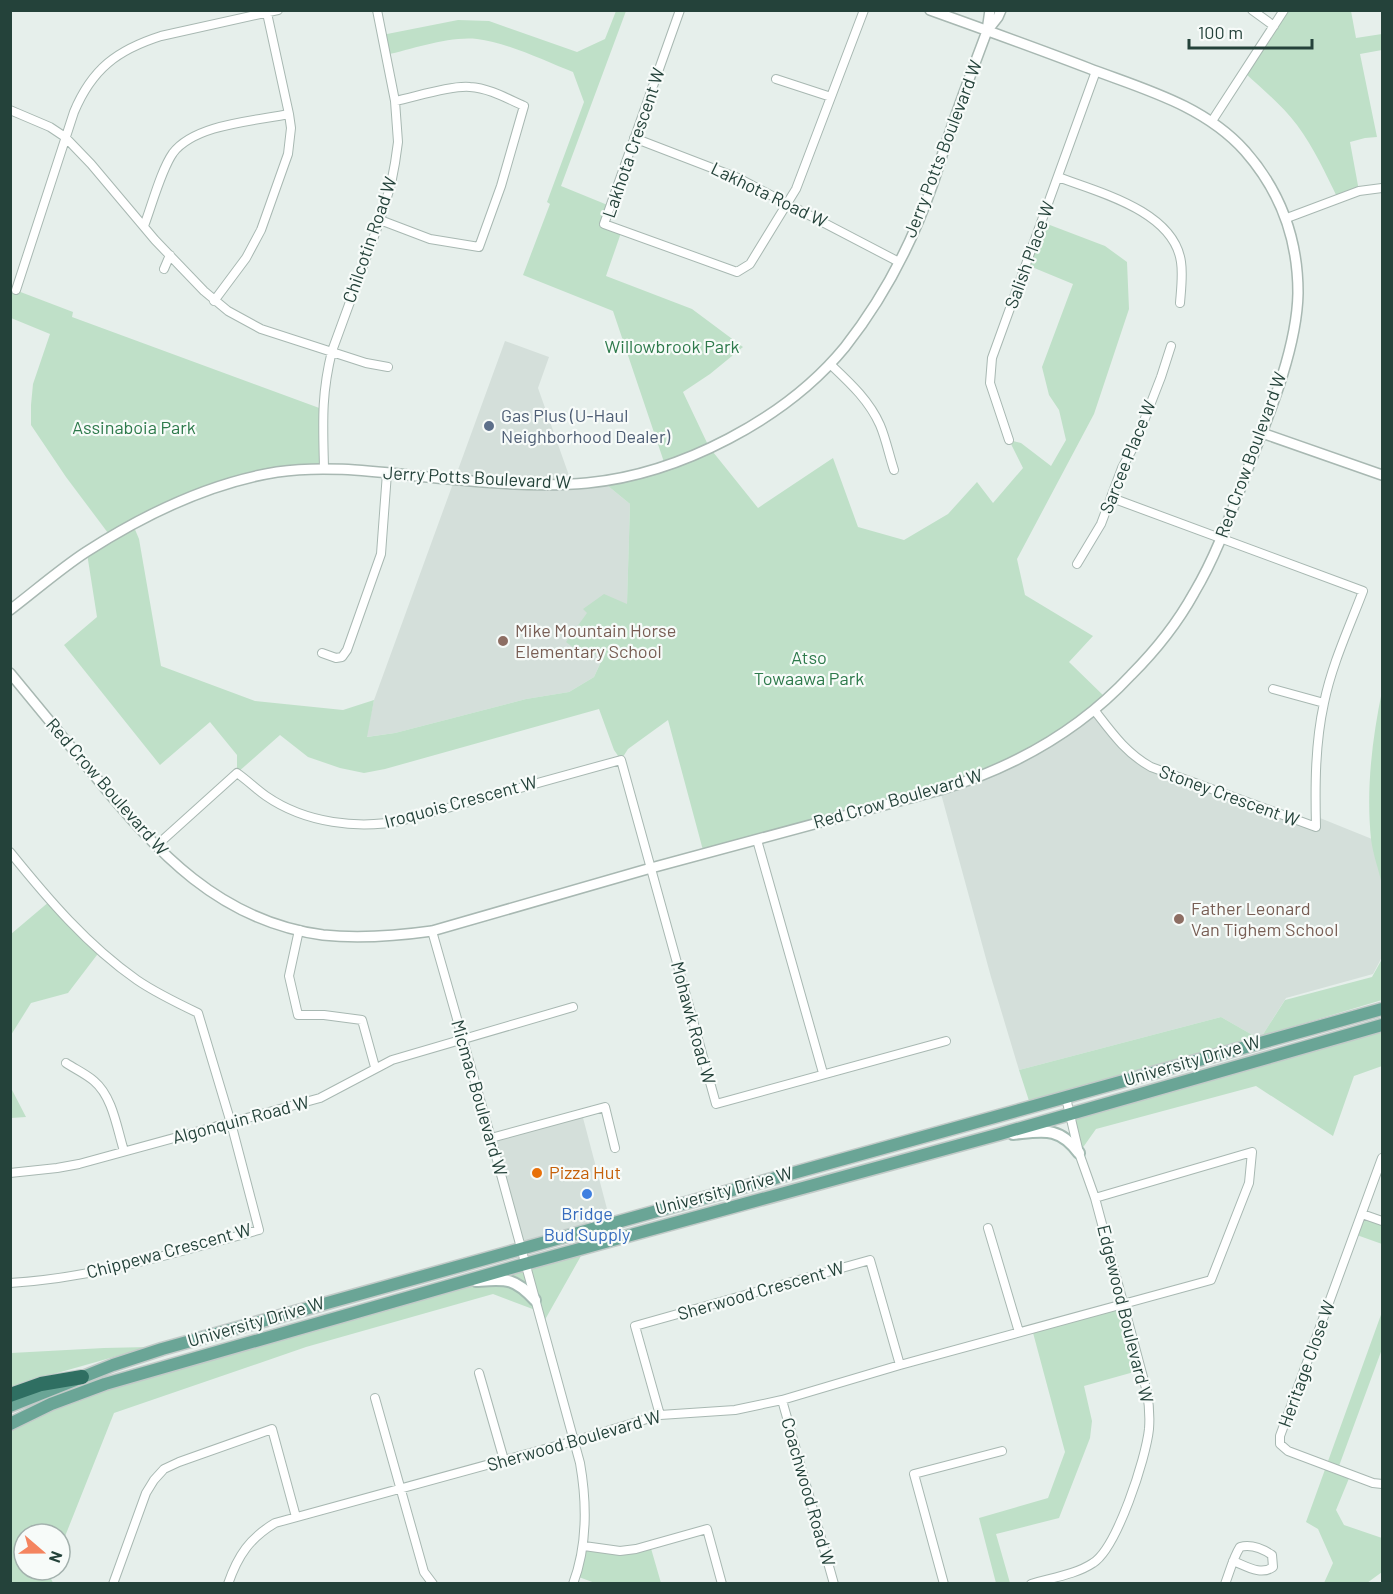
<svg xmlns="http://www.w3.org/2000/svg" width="1393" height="1594" viewBox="0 0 1393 1594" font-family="Barlow,sans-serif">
  <rect width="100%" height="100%" fill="#e6efeb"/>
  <path fill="#d4dfda" d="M505,341l44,16 -11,31 34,96 30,-3 28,23 -3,100 -33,73 -25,15 -43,7 -131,34 -29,4 8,-37z
    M1095,711l38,45 182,71v-11l57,23 10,42v76l-9,17 -87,24 -24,38 -6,1 -35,-20 -202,53 -28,-93 -51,-187z
    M582,1114l29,110 -90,25 -30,-111z"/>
  <path fill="#bfe0c8" d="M616,11h10l-65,175 49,20 -6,18 18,6 -16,46 86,33 51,38 -33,27 -27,18 26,55 49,61 75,-50 25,69 46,13 44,-26 29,-32 16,21 30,-35 -14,-28 12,3 30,23 15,-26 -7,-30 -10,-15 -7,-28 31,-83 -46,-19 15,-43 63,24 22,16 2,47 -35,105 -77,145 8,36 68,41 -24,26 38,37 -12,12 -109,63 -282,80 -36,-134 -40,29 -7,11 -7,-10 -15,-41 -214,60 -21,4 -24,-5 -32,-11 -28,-22 -43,38v-18l-27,-33 -50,43 -96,-120 33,-28 -11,-70 25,-10 -45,-60 -35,-52v-20l2,-21 17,-50 -39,-16 -1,-30 63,24 -1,5 250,92 2,59 -72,9 -121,43 8,19 22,127 94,35 88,9 31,-10 -7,37 28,-4 131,-34 43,-7 25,-15 11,-24 -4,-4 -12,11 -23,-18 21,-29 -4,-4 21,-15 23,10 3,-100 -28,-23 63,-16 -52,-154 -90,-36 27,-71 -3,-2 37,-100 -11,-30c-28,-11 -67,-30 -96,-33 -28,-3 -64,10 -91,16l-4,-20 76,-15 31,1 88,31 28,-13z
    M1284,11h67l5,27 26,-4v16l-22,4 17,83 -12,1 -15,4 9,49 -21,8c-12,-25 -24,-51 -41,-74 -15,-20 -35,-36 -53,-53z
    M1382,691v194c-3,-15 -9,-30 -11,-46 -5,-50 1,-99 11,-148z
    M50,901l50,50 -32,42 -37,10 -20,32v-101z
    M1382,959v41l-120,36 23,-36 87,-23z
    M1221,1017l35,20 -190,61 -35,9 -12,-37z
    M1382,1025v41l-28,10 -21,60 -77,-50 -160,43 -17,24 -9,-38z
    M11,1088l15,29 -15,1z
    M1362,1214l20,7v23l-28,-10z
    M586,1247l-44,78 -4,-14 -45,-17 -187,53 -192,66 -54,136v-15h-36v36h28l-2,6 3,7h-42l-1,-153 17,-9 80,-32z
    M1124,1304l17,66 -57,16 8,35 -2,17 -31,80 -63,16 14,49h-14l-17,-65 69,-20 17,-46 -33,-123z
    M1382,1312v37l-43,117 13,5 -16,39 8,15 38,13v34l-15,11h-43l9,-20 -15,-34 -12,-7z
    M149,1347l-127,36 -11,4v-34l93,-5z
    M650,1545l11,38h-66l-19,-7 8,-30 22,3z"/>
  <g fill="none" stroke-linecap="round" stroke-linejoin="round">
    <g stroke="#a8b8b2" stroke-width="10">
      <path id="minor" d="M680,10l-76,214 133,48 13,-8 46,-75 68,-179
        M1252,10l22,16
        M776,79l55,18
        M10,110l40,17 15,10 26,27 64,76 49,51 24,20 33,18 105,34 22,4
        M1212,121l72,-111
        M634,138l104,40 161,84
        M1058,177c40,15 116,34 123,85 2,13 0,28 -1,41
        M1287,218l72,-27 23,-3
        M380,220l50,19 49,8 22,-61 23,-80c-16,-7 -35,-18 -54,-19 -18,-2 -55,10 -75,14
        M144,226c8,-21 17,-56 29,-73 22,-29 82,-32 116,-39
        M164,269l6,-14
        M16,290l58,-178c18,-43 43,-62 87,-76l117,-26
        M214,301l32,-43 15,-28 27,-76 3,-26 -2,-14 -22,-101
        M830,364c19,18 39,36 50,61 6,14 9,30 14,45
        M1009,440l-19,-57 2,-25 104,-287
        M324,468c-1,-44 -3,-73 8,-117l48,-131 11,-36 4,-21 3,-21 -3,-41 -18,-91
        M1077,564l24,-40 21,-56 13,-24 26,-67 10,-31
        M322,653l14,5 6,-1 5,-7 34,-96 6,-81
        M1273,689l51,14
        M1095,711c17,22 31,42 56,56l165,60c-1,-41 -1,-83 8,-124 8,-39 25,-75 39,-112l-251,-93
        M757,840l66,233
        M156,846l81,-73c10,7 19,16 29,23 39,27 93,34 138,24l217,-60 95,344 230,-63
        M10,852c38,47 77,93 127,128 19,13 40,23 61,33l33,110 28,107c-82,22 -163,48 -249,53
        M299,930l-10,46 9,39h26l38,5 13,47
        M432,931l59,207 89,325c7,40 8,81 -7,121
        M66,1063c9,6 20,11 28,18 19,16 23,48 30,70
        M491,1138l114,-31 10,41
        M1382,1158l-102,278v8l8,7 85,32 9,1
        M10,1173l47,-5 22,-4 241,-66 72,-38 181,-53
        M1362,1214l20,7
        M988,1228l31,104
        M479,1373l25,87
        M375,1398l49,174 9,12
        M782,1400l52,184
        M660,1415l-25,-89 235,-66 30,105
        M584,1546l36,5 16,-2 71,-20 15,55
        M113,1584l33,-91 8,-13 10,-11 15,-7 93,-33 24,88
        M228,1584c10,-29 22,-46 47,-61l299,-82 86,-26 75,-5 47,-10 118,-35 311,-85 38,-97 3,-31 -157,46
        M944,1584l-30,-110 88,-23
        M1031,1584c19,-6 44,-9 62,-21 24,-15 53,-105 56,-134 1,-13 0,-25 -2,-37l-52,-194 -16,-45 -13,-55
        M1225,1584c5,-13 8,-26 15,-37 11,-3 23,2 32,8l1,12c-12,9 -27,-1 -40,-6"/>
    </g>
    <g stroke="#a8b8b2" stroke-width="12">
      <path id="tertiary" d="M987,31l3,-21
        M1262,433l120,42
        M10,610c25,-19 50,-41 76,-58 59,-38 122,-69 191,-80 61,-9 123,4 184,8 41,4 85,7 126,3 93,-9 199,-64 258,-136 37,-47 67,-104 87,-161 6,-16 10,-32 16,-48 12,-36 26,-72 39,-107l11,-14 3,-7
        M10,673c28,34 56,68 84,102 63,77 125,146 229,160 37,4 73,1 109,-4l219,-63 289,-78c72,-22 139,-59 191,-115 24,-24 47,-53 63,-82 22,-37 36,-77 51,-117 21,-54 52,-125 53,-183 0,-54 -17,-101 -53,-142 -41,-46 -102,-62 -157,-83 -52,-20 -105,-39 -158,-58"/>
    </g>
    <g stroke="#a4bbb3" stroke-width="14">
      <path id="secondary" d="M1013,1134c30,-3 46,-8 66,19
        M476,1281c30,-2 38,-4 59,19"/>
    </g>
    <g stroke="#c2cac8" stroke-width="15">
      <path id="primary" d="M10,1406l103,-41 49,-16 1220,-340
        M10,1424l41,-20 54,-20 420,-120 475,-130 382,-109"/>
    </g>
    <g stroke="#c2cac8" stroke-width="16">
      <path id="motorway" d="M10,1395l31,-11 41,-7"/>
    </g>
    <use href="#minor" stroke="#fff" stroke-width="8"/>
    <use href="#tertiary" stroke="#fff" stroke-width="9"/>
    <use href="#secondary" stroke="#fff" stroke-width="10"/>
    <use href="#primary" stroke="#6aa596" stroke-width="12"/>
    <use href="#motorway" stroke="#2f6f62" stroke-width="14"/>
  </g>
  <circle fill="#5c6f8a" stroke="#f7fbf9" stroke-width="2" cx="489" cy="426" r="6"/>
  <g fill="#8d6e63" stroke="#f7fbf9" stroke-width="2">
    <circle cx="503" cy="641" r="6"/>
    <circle cx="1179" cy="919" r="6"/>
  </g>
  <circle fill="#e8710a" stroke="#f7fbf9" stroke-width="2" cx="537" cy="1173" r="6"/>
  <circle fill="#3f7fe0" stroke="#f7fbf9" stroke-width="2" cx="587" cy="1194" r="6"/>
  <g text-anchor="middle" stroke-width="4.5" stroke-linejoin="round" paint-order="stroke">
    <g font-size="18" fill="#24423a" stroke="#f7fbf9">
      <text transform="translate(634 143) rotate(-71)" y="6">Lakhota Crescent W</text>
      <text transform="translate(943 149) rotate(-69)" y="6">Jerry Potts Boulevard W</text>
      <text transform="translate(769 195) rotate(26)" y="6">Lakhota Road W</text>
      <text transform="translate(370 240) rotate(-71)" y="6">Chilcotin Road W</text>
      <text transform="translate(1030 255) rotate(-70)" y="6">Salish Place W</text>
      <text transform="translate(1251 455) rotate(-70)" y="6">Red Crow Boulevard W</text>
      <text transform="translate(1128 457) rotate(-68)" y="6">Sarcee Place W</text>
      <text transform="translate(477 478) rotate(3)" y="6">Jerry Potts Boulevard W</text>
      <text transform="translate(107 787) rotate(49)" y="6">Red Crow Boulevard W</text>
      <text transform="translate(1229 796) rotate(20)" y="6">Stoney Crescent W</text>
      <text transform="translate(898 799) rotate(-16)" y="6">Red Crow Boulevard W</text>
      <text transform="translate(461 802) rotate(-15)" y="6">Iroquois Crescent W</text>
      <text transform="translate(693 1023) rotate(75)" y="6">Mohawk Road W</text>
      <text transform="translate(1192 1061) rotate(-16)" y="6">University Drive W</text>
      <text transform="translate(479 1098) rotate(74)" y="6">Micmac Boulevard W</text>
      <text transform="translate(241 1120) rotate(-15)" y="6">Algonquin Road W</text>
      <text transform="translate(724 1191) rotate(-15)" y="6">University Drive W</text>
      <text transform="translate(169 1251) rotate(-15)" y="6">Chippewa Crescent W</text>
      <text transform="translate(761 1291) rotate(-16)" y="6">Sherwood Crescent W</text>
      <text transform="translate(1125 1314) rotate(76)" y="6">Edgewood Boulevard W</text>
      <text transform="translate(256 1322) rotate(-16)" y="6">University Drive W</text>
      <text transform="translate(1307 1364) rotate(-70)" y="6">Heritage Close W</text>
      <text transform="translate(574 1441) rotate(-16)" y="6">Sherwood Boulevard W</text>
      <text transform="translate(808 1492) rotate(74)" y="6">Coachwood Road W</text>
    </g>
    <g font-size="18" fill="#2d7a4b" stroke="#f7fbf9">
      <text x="672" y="353">Willowbrook Park</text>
      <text x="134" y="434">Assinaboia Park</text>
      <text x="809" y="664">Atso<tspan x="809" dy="21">Towaawa Park</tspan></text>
    </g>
    <g font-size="18" fill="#4e5e75" stroke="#f7fbf9" text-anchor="start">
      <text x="501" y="422">Gas Plus (U-Haul<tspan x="501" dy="21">Neighborhood Dealer)</tspan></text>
    </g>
    <g font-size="18" fill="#785e54" stroke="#f7fbf9" text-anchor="start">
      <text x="515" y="637">Mike Mountain Horse<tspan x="515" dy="21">Elementary School</tspan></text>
      <text x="1191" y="915">Father Leonard<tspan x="1191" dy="21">Van Tighem School</tspan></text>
    </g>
    <g font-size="18" fill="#c56008" stroke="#f7fbf9" text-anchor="start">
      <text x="549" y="1179">Pizza Hut</text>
    </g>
    <g font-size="18" fill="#366cbe" stroke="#f7fbf9">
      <text x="587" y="1220">Bridge<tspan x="587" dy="21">Bud Supply</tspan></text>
    </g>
  </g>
  <rect width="1393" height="1594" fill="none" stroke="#24423a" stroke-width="24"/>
  <g transform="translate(42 1552) rotate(110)"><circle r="28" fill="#f7fbf9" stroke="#a3b1ad" stroke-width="1.5"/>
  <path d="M0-4.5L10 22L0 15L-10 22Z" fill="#f4845f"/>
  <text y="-9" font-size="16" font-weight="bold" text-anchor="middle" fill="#24423a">N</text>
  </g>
  <path d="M1189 39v9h123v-9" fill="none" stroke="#24423a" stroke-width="3"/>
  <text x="1198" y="39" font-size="18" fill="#24423a" stroke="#f7fbf9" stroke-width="4.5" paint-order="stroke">100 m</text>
</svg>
